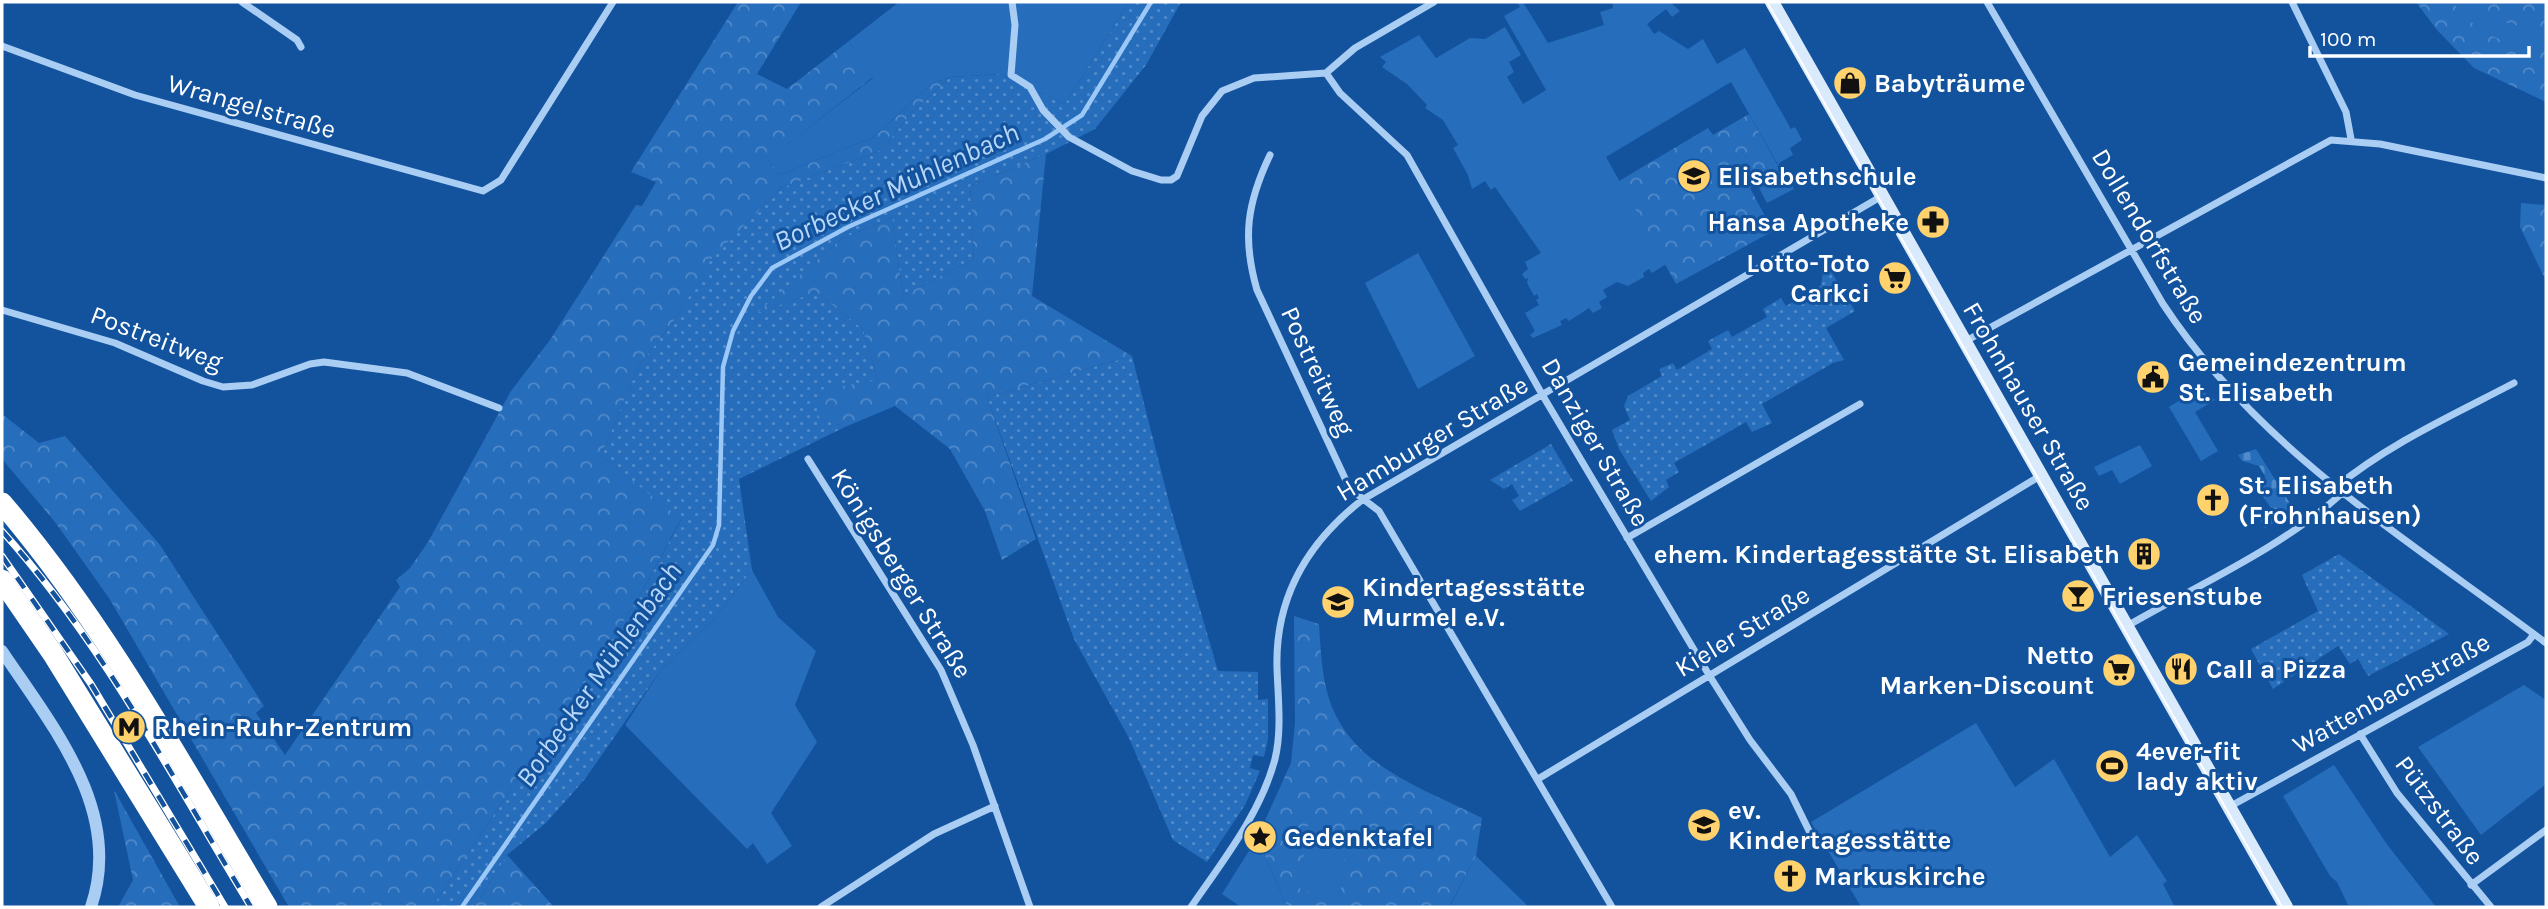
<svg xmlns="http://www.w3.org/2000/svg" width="2548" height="909" font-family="Karla,sans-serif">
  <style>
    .grass { fill: url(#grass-dots) }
    .forest { fill: url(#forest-crowns) }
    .cemetery { fill: url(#cemetery-stones) }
    .garden { fill: #266dbc }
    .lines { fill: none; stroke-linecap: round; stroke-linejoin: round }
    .stream { stroke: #9cc8f7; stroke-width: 4.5 }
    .minor { stroke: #aacdf4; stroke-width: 7 }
    .tertiary { stroke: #aacdf4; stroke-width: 12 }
    .secondary { stroke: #daeafd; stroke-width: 14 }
    .motorway { stroke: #fff; stroke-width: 21 }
    .tram { stroke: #fff; stroke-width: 2 }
    .rail-casing { stroke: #fff; stroke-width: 7 }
    .rail { stroke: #13539e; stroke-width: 4.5; stroke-dasharray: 13; stroke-linecap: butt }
    .labels { text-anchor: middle; stroke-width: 6; stroke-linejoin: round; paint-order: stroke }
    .poi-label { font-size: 26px; font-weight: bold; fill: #fff; stroke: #13539e; text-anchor: start }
    .street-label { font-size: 26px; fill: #fff; stroke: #13539e }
    .water-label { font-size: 28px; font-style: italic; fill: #b7d7fa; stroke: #13539e }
  </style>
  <defs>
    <pattern id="grass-dots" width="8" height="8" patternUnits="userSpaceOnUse" patternTransform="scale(1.75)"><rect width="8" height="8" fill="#266dbc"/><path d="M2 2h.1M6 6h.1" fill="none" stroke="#518ac9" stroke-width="1.8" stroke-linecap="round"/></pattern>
    <pattern id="forest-crowns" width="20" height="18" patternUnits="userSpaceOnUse" patternTransform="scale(1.75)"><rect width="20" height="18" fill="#266dbc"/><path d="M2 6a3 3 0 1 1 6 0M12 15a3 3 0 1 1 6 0" fill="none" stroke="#518ac9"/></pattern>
    <pattern id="cemetery-stones" width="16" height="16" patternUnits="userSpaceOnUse" patternTransform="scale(1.75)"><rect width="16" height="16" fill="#266dbc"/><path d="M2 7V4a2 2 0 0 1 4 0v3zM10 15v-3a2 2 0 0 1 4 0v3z" fill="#518ac9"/></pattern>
  </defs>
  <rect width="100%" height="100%" fill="#13539e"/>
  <path class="grass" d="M1129 2H1181L1146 65 1095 129 1046 154 970 186 974 259 903 295 892 218 841 239 759 312 816 292 863 329 878 380 817 418 845 427 739 479 752 570 715 618 661 670 585 779 546 823 507 855 474 907H432L637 601 681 520 601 456 638 367 678 315 712 257 781 188 882 150 912 112 950 77 1000 74 1065 104Z
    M1829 268 1855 311 1826 328 1844 360 1833 363 1762 404 1772 423 1752 432 1746 422 1674 463 1679 472 1666 480 1669 487 1651 501 1619 449 1612 430 1630 420 1624 406 1628 396 1662 376 1659 369 1673 363 1677 370 1712 349 1708 341 1728 330 1732 337 1767 317 1763 309 1781 298 1786 306 1821 285 1823 272Z
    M1132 356 1170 506 1218 671 1258 672V700L1268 699V739L1264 757 1253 755 1250 768 1260 771 1245 805 1207 862 1173 840 1129 738 1074 639 987 397Z
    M1551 444 1573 481 1520 511 1512 500 1519 496 1512 484 1504 489 1490 480Z
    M2339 554 2449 634 2368 676 2358 659 2350 664 2338 646 2273 689 2251 649 2318 611 2302 575Z"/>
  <path class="forest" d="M738 2H801L757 74 787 89 849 41 873 77 769 159 779 175 874 137 931 84 950 77 912 112 882 150 781 188 712 258 678 315 638 367 601 456 681 519 637 601 432 907H289L109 598 55 522 2 459V414L39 443 65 436 160 545 264 706 256 713 285 755 400 587 396 580 410 568 428 542 511 391 550 340 636 205 642 206 656 182 631 172Z
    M2416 2H2546V102L2474 68 2437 30Z
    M1749 114 1781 171 1750 188 1773 231 1676 284 1619 181 1708 128 1713 135Z
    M1046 154 1032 296 1132 356 987 397 1036 539 1002 560 985 511 950 449 895 406 845 427 817 418 820 390 878 380 863 329 816 292 757 313 841 239 892 218 903 295 974 259 970 186Z
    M2521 203 2546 205V281L2520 227Z
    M1294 616 1319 624C1320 642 1321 660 1324 678 1338 763 1415 784 1482 818L1476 856 1449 907H1287L1257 838 1291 763 1295 723Z
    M114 790 180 907H118L133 880Z
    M507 855 554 907H474Z"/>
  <path class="cemetery" d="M2256 449 2291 505 2288 515 2265 528 2260 519 2273 511 2262 495 2265 476 2259 466 2242 461 2238 455Z"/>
  <path class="garden" d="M899 2H1129L1065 104 1000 74 950 77 931 84 874 137 779 175 768 159 873 78 849 41Z
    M1517 2H1523L1548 43 1604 25 1600 12 1613 8 1612 2H1670L1680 11 1672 17 1666 9 1647 24 1654 34 1659 31 1688 49 1703 39 1717 64 1745 48 1791 129 1795 127 1802 140 1790 148 1793 155 1779 163 1794 189 1767 203 1757 184 1781 170 1731 82 1606 157 1666 264 1652 273 1649 269 1643 273 1644 277 1628 286 1617 282 1603 290 1607 297 1599 302 1602 308 1593 313 1589 308 1569 321 1566 318 1560 321 1562 325 1533 338 1530 335 1535 331 1525 313 1539 305 1536 300 1539 298 1537 294 1534 296 1527 283 1528 278 1525 279 1522 274 1528 269 1525 262 1541 253 1495 187 1491 190 1485 181 1472 189 1468 175 1453 148 1458 145 1443 120 1425 108 1427 105 1407 84 1382 67 1386 62 1380 57 1419 35 1436 58 1470 38 1485 39 1505 27 1521 55 1509 62 1514 72 1507 77 1523 104 1546 90 1504 16 1520 7Z
    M2452 2H2475C2492 24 2521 27 2546 30V42C2502 47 2480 35 2452 2Z
    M1418 253 1475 356 1418 389 1365 283Z
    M2199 388 2215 400 2195 412 2218 451 2201 461 2169 407Z
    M2140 445 2152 466 2120 484 2112 470 2099 476 2094 467Z
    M752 570 778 617 816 651 795 705 817 742 771 813 792 846 767 864 753 843 747 849 625 725 661 670 715 618Z
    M2524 685 2546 700V784L2481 835 2418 747Z
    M1976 723 2015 787 2054 759 2110 857 2137 835 2167 881 2163 884 2175 907H1861L1811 822Z
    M2334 765 2386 843 2436 907 2348 905 2337 882 2330 876 2283 796Z
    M1307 826 1348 831 1340 896 1300 891Z
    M1257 838 1287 907H1241L1222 894Z
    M1476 856 1529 907H1443L1450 906Z"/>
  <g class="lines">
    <path class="stream" d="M462 907 713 545 719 525 723 367 733 331 751 296 772 268 848 227 1045 139 1082 115 1151 2"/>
    <path class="minor" d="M242 2 297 40 301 47
      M1012 2 1015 25 1011 75 1030 87 1043 110 1069 137 1132 171 1161 180H1171L1177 176 1202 116 1222 91 1254 78 1326 73 1355 48 1434 2
      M1987 2 2163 304C2259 450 2409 540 2546 643
      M2292 2 2346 112 2351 139
      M2 46 135 95 483 191 501 180 613 2
      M1326 73 1340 93 1407 155 1543 396 1709 675 1750 740 1791 794 1816 845
      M1270 155C1247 203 1242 238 1257 290L1350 489 1379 511 1612 907
      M2 310 115 343 203 381 223 387 252 385 310 364 324 362 407 373 499 408
      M1964 342 2331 140 2380 144 2546 178
      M808 459 941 670 973 745 1030 907
      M2335 488C2388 444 2453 415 2514 383
      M1627 538 1860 404
      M2127 626C2196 586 2283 547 2341 494
      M2360 734 2397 793 2491 907
      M1538 779 2040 476
      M2229 807 2528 642 2534 634
      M2471 885 2546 830
      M821 907 934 834 995 806
      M1191 907C1222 862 1261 813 1275 759 1282 730 1278 698 1277 668 1275 597 1307 543 1362 500L1882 196"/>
    <path class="tertiary" d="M2 651C52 726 124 811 91 907"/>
    <path class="secondary" d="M1772 2 2286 907"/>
    <path class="motorway" d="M2 503C107 626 184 769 267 907
      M2 580 53 654 209 907"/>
    <path class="tram" d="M1767 2 2282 907"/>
    <g class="rail-casing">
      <path id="rail" d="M2 531C103 643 173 779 251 907
        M2 556 91 684 225 907"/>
    </g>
    <use href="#rail" class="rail"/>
  </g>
  <defs>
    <g id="shop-disc" transform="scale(1.75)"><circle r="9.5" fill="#ffd26d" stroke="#13539e"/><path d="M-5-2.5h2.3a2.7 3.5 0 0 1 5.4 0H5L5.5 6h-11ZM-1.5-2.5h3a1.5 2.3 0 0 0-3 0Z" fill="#111"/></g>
    <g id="school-disc" transform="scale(1.75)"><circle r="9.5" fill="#ffd26d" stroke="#13539e"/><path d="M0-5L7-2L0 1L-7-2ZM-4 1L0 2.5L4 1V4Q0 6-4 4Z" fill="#111"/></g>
    <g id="pharmacy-disc" transform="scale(1.75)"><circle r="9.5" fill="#ffd26d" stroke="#13539e"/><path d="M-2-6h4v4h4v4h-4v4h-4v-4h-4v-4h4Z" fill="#111"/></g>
    <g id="supermarket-disc" transform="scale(1.75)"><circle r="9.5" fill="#ffd26d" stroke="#13539e"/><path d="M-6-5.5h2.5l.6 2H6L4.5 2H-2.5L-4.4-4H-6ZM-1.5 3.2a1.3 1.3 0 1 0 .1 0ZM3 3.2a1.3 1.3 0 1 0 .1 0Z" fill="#111"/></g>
    <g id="civic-disc" transform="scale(1.75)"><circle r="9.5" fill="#ffd26d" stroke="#13539e"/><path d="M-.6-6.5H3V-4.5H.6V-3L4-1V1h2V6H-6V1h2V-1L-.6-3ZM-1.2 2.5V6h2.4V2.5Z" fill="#111"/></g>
    <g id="church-disc" transform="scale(1.75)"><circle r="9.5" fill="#ffd26d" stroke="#13539e"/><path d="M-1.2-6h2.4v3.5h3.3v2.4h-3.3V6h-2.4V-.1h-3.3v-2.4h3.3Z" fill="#111"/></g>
    <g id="building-disc" transform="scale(1.75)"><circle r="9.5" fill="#ffd26d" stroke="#13539e"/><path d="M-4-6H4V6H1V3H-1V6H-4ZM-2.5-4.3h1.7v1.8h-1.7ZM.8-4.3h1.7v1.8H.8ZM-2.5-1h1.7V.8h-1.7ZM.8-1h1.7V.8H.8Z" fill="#111"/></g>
    <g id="bar-disc" transform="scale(1.75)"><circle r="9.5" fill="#ffd26d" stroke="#13539e"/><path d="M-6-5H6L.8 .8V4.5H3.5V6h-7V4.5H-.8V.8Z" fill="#111"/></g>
    <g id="restaurant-disc" transform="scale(1.75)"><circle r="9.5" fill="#ffd26d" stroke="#13539e"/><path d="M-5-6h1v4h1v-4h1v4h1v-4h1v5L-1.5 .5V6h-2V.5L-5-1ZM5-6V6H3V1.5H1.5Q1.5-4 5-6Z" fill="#111"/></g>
    <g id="metro-disc" transform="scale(1.75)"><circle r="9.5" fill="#ffd26d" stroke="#13539e"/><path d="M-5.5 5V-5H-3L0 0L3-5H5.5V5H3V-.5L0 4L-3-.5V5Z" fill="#111"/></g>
    <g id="stadium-disc" transform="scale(1.75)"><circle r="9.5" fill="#ffd26d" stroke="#13539e"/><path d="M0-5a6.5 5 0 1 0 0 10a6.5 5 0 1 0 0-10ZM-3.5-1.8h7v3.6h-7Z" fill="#111"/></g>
    <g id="sight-disc" transform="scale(1.75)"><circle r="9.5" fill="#ffd26d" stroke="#13539e"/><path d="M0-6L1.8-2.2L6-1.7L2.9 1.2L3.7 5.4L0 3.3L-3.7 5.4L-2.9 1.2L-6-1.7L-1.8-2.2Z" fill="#111"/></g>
  </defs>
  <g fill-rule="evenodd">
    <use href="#shop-disc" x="1850" y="83"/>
    <use href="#school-disc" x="1694" y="176"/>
    <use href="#pharmacy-disc" x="1933" y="222"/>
    <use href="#supermarket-disc" x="1895" y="278"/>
    <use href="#civic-disc" x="2153" y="377"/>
    <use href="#church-disc" x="2213" y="500"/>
    <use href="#building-disc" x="2144" y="554"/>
    <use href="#bar-disc" x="2078" y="596"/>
    <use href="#school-disc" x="1338" y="602"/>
    <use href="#restaurant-disc" x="2181" y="669"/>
    <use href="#supermarket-disc" x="2119" y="670"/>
    <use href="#metro-disc" x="129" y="727"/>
    <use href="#stadium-disc" x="2112" y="766"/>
    <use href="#school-disc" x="1704" y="825"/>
    <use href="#sight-disc" x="1260" y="837"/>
    <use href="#church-disc" x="1790" y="876"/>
  </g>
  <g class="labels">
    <g class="poi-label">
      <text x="1874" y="92">Babyträume</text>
      <text x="1718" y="185">Elisabethschule</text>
      <text x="1909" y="231" text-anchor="end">Hansa Apotheke</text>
      <text x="1870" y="272" text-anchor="end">Lotto-Toto<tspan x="1870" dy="30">Carkci</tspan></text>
      <text x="2178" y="371">Gemeindezentrum<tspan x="2178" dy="30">St. Elisabeth</tspan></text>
      <text x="2238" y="494">St. Elisabeth<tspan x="2238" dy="30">(Frohnhausen)</tspan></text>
      <text x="2120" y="563" text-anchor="end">ehem. Kindertagesstätte St. Elisabeth</text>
      <text x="1362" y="596">Kindertagesstätte<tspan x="1362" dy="30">Murmel e.V.</tspan></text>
      <text x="2102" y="605">Friesenstube</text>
      <text x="2094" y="664" text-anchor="end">Netto<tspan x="2094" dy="30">Marken-Discount</tspan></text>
      <text x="2206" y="678">Call a Pizza</text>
      <text x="154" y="736">Rhein-Ruhr-Zentrum</text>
      <text x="2136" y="760">4ever-fit<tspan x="2136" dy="30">lady aktiv</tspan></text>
      <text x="1728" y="819">ev.<tspan x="1728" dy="30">Kindertagesstätte</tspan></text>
      <text x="1284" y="846">Gedenktafel</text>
      <text x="1814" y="885">Markuskirche</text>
    </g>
    <g class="street-label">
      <text transform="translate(252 106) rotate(16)" y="9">Wrangelstraße</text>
      <text transform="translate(2150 236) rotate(59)" y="9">Dollendorfstraße</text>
      <text transform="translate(157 338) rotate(21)" y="9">Postreitweg</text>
      <text transform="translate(1318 371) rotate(65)" y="9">Postreitweg</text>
      <text transform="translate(2029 406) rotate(60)" y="9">Frohnhauser Straße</text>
      <text transform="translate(1432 438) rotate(-31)" y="9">Hamburger Straße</text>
      <text transform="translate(1596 442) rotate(60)" y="9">Danziger Straße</text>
      <text transform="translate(902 573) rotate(58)" y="9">Königsberger Straße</text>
      <text transform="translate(1742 631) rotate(-31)" y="9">Kieler Straße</text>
      <text transform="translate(2391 693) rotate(-29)" y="9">Wattenbachstraße</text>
      <text transform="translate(2440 810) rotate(53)" y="9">Pützstraße</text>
    </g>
    <g class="water-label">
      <text transform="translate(896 186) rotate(-25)" y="10">Borbecker Mühlenbach</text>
      <text transform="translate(598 674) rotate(-55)" y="10">Borbecker Mühlenbach</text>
    </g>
  </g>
  <rect width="2548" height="909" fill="none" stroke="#ffffff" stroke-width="7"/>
  <path d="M2310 46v10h219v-10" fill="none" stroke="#ffffff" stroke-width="3.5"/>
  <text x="2320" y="46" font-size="21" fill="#ffffff" stroke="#13539e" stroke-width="5" paint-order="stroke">100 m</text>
</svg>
